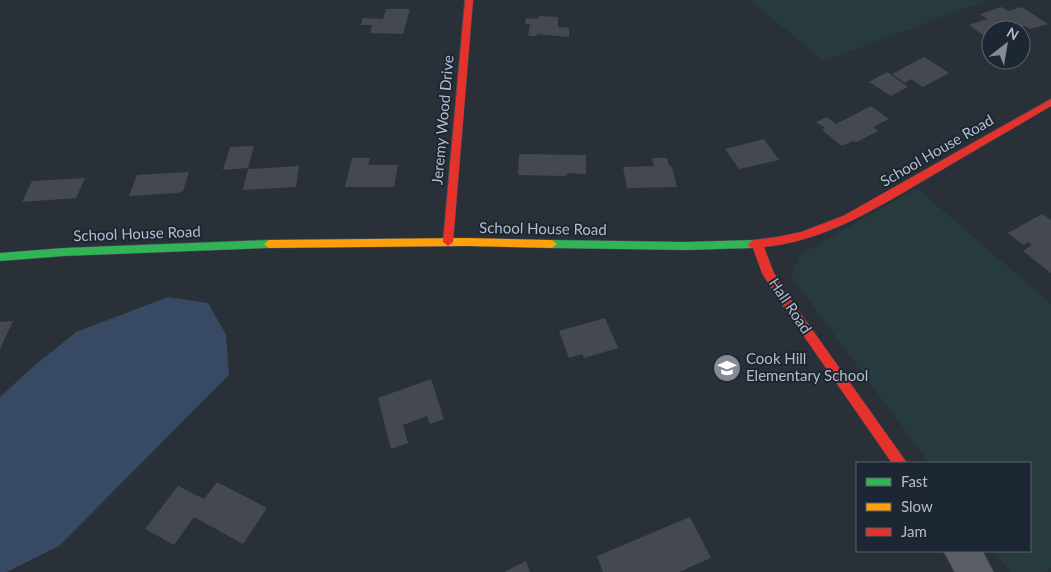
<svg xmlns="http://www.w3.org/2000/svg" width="1051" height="572" font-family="Lato,sans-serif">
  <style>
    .green { fill: #273a3e }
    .water { fill: #384963 }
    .building { fill: #444950 }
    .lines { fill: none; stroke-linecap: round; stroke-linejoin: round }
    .street-casing { stroke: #484c53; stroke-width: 2 }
    .fast-casing { stroke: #484c53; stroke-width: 1 }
    .slow-casing { stroke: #484c53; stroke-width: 1 }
    .jam-casing { stroke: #484c53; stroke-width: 1 }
    .street { fill: #5a5e66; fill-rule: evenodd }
    .fast { fill: #30b455; fill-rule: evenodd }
    .slow { fill: #ff9f0a; fill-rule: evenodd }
    .jam { fill: #e5322d; fill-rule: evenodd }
    .labels { text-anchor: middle; stroke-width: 4; stroke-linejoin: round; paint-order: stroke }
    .street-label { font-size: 15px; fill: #b4bcc9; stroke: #1d2633 }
    .poi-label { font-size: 15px; fill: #b4bcc9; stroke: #1d2633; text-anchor: start }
  </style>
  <rect width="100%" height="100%" fill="#2a3038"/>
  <path class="green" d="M750 0H988L824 61Z
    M917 188 1051 304V568L1044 572H1010L994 551H1030V463H929L791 276 801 254Z"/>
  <path class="water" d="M168 297 208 303 226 335 229 375 59 546 7 572H0V397L34 366 76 332Z"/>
  <path class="building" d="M1001 7 1008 11 1022 7 1048 24 1030 29 1025 26 1012 30H991V41L969 25 987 19 980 14Z
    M386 9H410L403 34 370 33 372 25H361L363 18 383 19Z
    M539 16 558 17V27L569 28V37L537 34V36H528L530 24H525L526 18 538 19Z
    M924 57 949 73 923 87 911 79 905 83 892 74Z
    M887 72 908 87 891 96 869 82Z
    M871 106 889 119 873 127 878 131 857 142 852 141 842 146 822 130 825 128 816 122 827 117 836 124Z
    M764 139 779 160 739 169 725 149Z
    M254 146 248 168 223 170 230 147Z
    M519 154 586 155V174L568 173 565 176 518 175Z
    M352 158H370L368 165H398L394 187H345Z
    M652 158H667L669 165 672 167 677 187 627 188 623 167 654 166Z
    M299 166 296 187 243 190 248 169Z
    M189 172 183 191 178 193 129 196 137 175Z
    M85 178 76 198 22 202 32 181Z
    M1042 214 1051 220V273L1023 251 1032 245 1028 242 1023 245 1008 233Z
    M605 318 618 348 584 358 582 354 569 358 559 331Z
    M13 321 0 349V322Z
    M431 379 444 419 430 424 427 416 403 425 408 443 391 449 378 398Z
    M217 482 267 508 243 544 194 517 174 545 145 529 178 486 204 499Z
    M690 517 711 558 679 572H603L597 556Z
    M526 561 530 572H504Z"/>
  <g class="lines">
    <g class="street-casing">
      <path id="street" d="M944 551H982L993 572H955Z"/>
    </g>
    <g class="fast-casing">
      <path id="fast" d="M269 240 274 244 269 248 64 256 0 261V253L64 248Z
        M552 240 685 242 753 240 758 244 753 248 685 250 552 248 547 244Z"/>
    </g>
    <g class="slow-casing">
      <path id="slow" d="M466 238 552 240 557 244 552 248 466 246 269 248 264 244 269 240Z"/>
    </g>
    <g class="jam-casing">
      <path id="jam" d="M465 0H473L453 242 448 246 443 242Z
        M1051 99V106C1012 129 972 152 933 175 880 206 826 241 764 247L773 271 784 290 907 463H892L776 296 762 273 753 248 749 247 748 244 753 240 777 237 801 232 843 216Z"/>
    </g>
    <use href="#street" class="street"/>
    <use href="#fast" class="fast"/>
    <use href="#slow" class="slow"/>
    <use href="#jam" class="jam"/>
  </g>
  <defs>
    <g id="school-disc" transform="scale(1.4375)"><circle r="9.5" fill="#848b96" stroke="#1d2633"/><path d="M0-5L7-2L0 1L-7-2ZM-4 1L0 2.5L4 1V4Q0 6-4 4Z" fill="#fff"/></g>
  </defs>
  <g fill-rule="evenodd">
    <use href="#school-disc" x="727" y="368"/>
  </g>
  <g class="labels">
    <g class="street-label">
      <text transform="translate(443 120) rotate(-85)" y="5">Jeremy Wood Drive</text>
      <text transform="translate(937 151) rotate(-30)" y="5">School House Road</text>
      <text transform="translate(543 229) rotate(1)" y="5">School House Road</text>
      <text transform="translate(137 234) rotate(-2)" y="5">School House Road</text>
      <text transform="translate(790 306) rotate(56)" y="5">Hall Road</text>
    </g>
    <g class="poi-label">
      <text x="746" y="364">Cook Hill<tspan x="746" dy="17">Elementary School</tspan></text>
    </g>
  </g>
  <rect x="856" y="462" width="175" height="90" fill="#1d2633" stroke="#59626f"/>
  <rect x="866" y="478" width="25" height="8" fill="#30b455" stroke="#59626f"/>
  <text x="901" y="487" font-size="15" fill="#b4bcc9">Fast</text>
  <rect x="866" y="503" width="25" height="8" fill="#ff9f0a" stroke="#59626f"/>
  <text x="901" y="512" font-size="15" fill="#b4bcc9">Slow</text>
  <rect x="866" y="528" width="25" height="8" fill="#e5322d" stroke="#59626f"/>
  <text x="901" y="537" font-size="15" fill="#b4bcc9">Jam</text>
  <g transform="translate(1006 45) rotate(31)"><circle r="24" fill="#1d2633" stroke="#59626f"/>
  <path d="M0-4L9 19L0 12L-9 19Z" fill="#848b96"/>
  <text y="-8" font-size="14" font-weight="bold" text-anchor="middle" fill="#b4bcc9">N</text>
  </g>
</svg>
